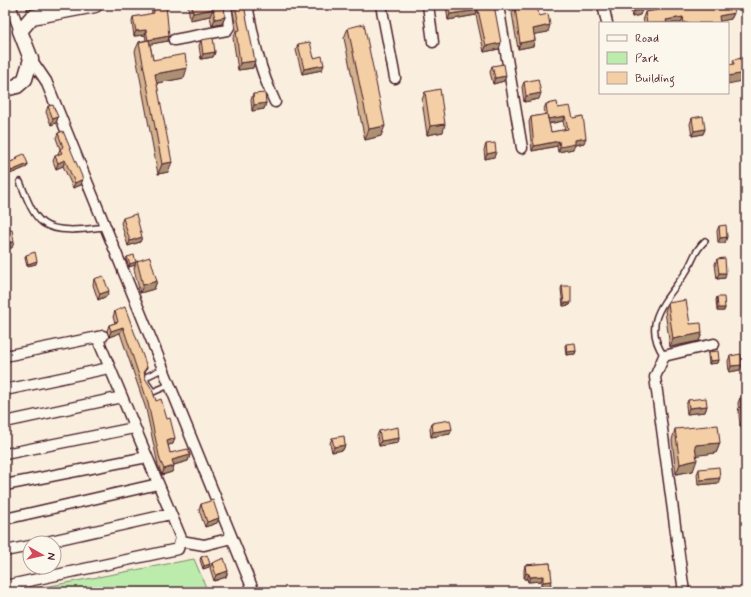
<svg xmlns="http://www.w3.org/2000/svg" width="751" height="597" font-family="Mynerve,sans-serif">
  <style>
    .green { fill: #bbecac; stroke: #82866c }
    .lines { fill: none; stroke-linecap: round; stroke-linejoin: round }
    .lane-casing { stroke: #4a1f2b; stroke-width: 8 }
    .street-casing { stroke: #4a1f2b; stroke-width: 13 }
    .secondary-casing { stroke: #4a1f2b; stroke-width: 17 }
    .lane { stroke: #fbf7ec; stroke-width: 5 }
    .street { stroke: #fbf7ec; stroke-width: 10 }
    .secondary { stroke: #fbf7ec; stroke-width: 14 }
    .wall { fill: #d2b18d; stroke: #4a1f2b; fill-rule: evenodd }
    .shaded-wall { fill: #ab9073; stroke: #4a1f2b }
    .building { fill: #f4cea4; stroke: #4a1f2b }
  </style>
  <rect width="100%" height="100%" fill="#faefde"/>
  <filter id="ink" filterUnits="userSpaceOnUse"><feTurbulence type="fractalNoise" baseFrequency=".025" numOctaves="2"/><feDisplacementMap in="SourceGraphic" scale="8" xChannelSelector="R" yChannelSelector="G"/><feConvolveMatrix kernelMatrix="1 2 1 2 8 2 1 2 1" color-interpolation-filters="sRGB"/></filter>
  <g filter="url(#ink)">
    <path class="green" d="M194 559 208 592H23V591Z"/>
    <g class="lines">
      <g class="lane-casing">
        <path id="lane" d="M20 182C26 195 31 214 43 223 58 234 87 229 104 227
          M664 356C640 321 667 300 686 272 694 260 693 252 705 241
          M162 369 146 377V382L153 392 169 385"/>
      </g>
      <g class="street-casing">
        <path id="street" d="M10 5 20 31
          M247 5C254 41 259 68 275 102
          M381 5 395 78
          M428 5 433 42
          M498 5 522 148
          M603 5 607 23
          M174 40 227 30 229 27 226 5
          M31 59 46 81 254 592
          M5 356 103 336
          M5 390 109 368
          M5 422 122 397
          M5 454 134 428
          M5 485 147 457
          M5 519 158 484
          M181 541 204 545 232 538
          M42 543 170 514
          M5 551 30 546
          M5 586 178 549 181 538 97 337
          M684 592 655 377 664 356 714 344"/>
      </g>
      <g class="secondary-casing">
        <path id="secondary" d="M5 89 17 86 25 79 31 59 20 31 32 17 95 5"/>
      </g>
      <use href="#lane" class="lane"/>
      <use href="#street" class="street"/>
      <use href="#secondary" class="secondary"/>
    </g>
    <path class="wall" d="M27 5H39L38 7 27 10Z
      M151 5H166L168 41 150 44 153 60 184 78 157 83 168 172 158 174 135 51 139 42 146 40 145 35 134 36 132 22 133 17 152 14Z
      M188 5H224L225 17 222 24 212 26 210 16 190 20Z
      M232 5H244L253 68 238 70 233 38 236 31Z
      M446 5H494L499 49 484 52 476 15 448 20Z
      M630 5H641L640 15 632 17Z
      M658 5 734 13 731 19 719 21 720 23H644L643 18 645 12 656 10Z
      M515 7 539 16 548 32 534 34 535 40 533 46 518 49 512 13Z
      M348 28 381 136 365 140 344 38Z
      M201 40 215 52 213 57 201 59 199 46Z
      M298 44 314 58 322 70 302 74 296 50Z
      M492 66 506 76 504 81 493 84 490 72Z
      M524 82 539 99 524 102 522 87Z
      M425 92 443 132 427 135 422 100Z
      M253 94 266 103 264 109 252 111 251 100Z
      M546 104 558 108 573 118 584 143 575 145 573 149 558 152 557 146 532 151 529 122 531 117 545 115 544 109ZM563 121 565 130 551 132 549 124Z
      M48 106 58 117 56 123 51 125 46 112Z
      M692 118 705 129 703 134 692 136 690 124Z
      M58 133 81 185 73 188 63 166 56 169 53 161 55 156 58 154 60 149 56 138Z
      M486 144 496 152 494 157 485 159 484 150Z
      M17 157 28 164 27 167 10 174 7 166 8 163 16 160Z
      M123 218 142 237 140 242 128 246 121 223Z
      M719 226 725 243H718L717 231Z
      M26 255 36 264 27 266 25 258Z
      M127 257 136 262 137 261 157 281 154 289 140 293 134 269 135 265 129 267 126 259Z
      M717 259 725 278 717 279 715 264Z
      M94 279 107 296 98 300 93 285Z
      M562 286 570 305 563 306 561 289Z
      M717 297 725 308 724 311H717L716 300Z
      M668 303 690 324 702 333 699 341 670 347 665 311Z
      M115 311 145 373 144 374 145 378 156 401 173 444 168 445 170 453 190 455 188 461 174 465 172 472 162 475 158 465 146 409 120 333 109 337 107 331 109 325 115 323 113 317Z
      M566 344 576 351 575 354 566 355 565 346Z
      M709 352 719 360 718 363 709 364 708 355Z
      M730 356 740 370 729 372 728 361Z
      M740 398 746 425 740 426 738 403Z
      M688 400 707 406 705 412 687 414 686 405Z
      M432 423 450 434 431 437 430 429Z
      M675 429 720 443 716 453 696 455 693 471 676 474 672 440Z
      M379 431 399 438 398 443 379 446 377 436Z
      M332 438 345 445 343 450 332 452 330 443Z
      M699 469 718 483 698 485 697 474Z
      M201 504 217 523 205 527 199 510Z
      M201 557 209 567 203 569 200 560Z
      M212 563 228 571 226 577 214 581 210 568Z
      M550 563V586L541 587V581L528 582 527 579H524V570L525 565Z"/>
    <path class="shaded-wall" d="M31 5H39L38 7 27 10 29 6Z
      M745 5H746V8L744 9Z
      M213 9 210 16 190 20 193 13Z
      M478 10 476 15 448 20 450 14Z
      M642 10 640 15 632 17 634 11Z
      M734 13 731 19 717 22 719 16Z
      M225 17 222 24 212 26 215 19Z
      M683 17 681 23H665L666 20Z
      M550 25 548 32 531 35 533 29Z
      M146 30 145 35 134 36 136 31Z
      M169 36 168 41 146 45 148 40Z
      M535 40 533 46 518 49 520 43Z
      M501 43 499 49 484 52 486 46Z
      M215 52 213 57 201 59 203 54Z
      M255 61 253 68 238 70 240 63Z
      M324 65 322 70 302 74 304 69Z
      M187 68 184 78 152 84 155 74Z
      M746 73V80L728 84V76Z
      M506 76 504 81 493 84 495 78Z
      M541 93 539 99 524 102 526 96Z
      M266 103 264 109 252 111 254 105Z
      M565 116 563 121 546 124 548 119Z
      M58 117 56 123 51 125 53 119Z
      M445 124 443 132 427 135 430 126Z
      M385 126 381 136 365 140 369 129Z
      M705 129 703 134 692 136 694 131Z
      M586 138 584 143 575 145 573 149 558 152 560 147 575 140Z
      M559 141 557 146 532 151 534 146Z
      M496 152 494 157 485 159 487 154Z
      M65 160 63 166 56 169 58 163Z
      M172 162 168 172 158 174 162 164Z
      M28 164 27 167 10 174 11 171Z
      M83 179 81 185 73 188 75 183Z
      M142 237 140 242 128 246 130 241Z
      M727 237 725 243H718L720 238Z
      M14 242 12 248 5 249V243Z
      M37 261 36 264 27 266 28 264Z
      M136 262 135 265 129 267 130 264Z
      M719 273H726L725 278 717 279Z
      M157 281 154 289 140 293 143 285Z
      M109 291 107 296 98 300 100 294Z
      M564 303H571L570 305 563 306Z
      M718 308H725L724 311H717Z
      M123 327 120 333 109 337 111 331Z
      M702 333 699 341 670 347 673 339Z
      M576 351 575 354 566 355 567 352Z
      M719 360 718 363 709 364 710 361Z
      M742 365 740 370 729 372 731 366Z
      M147 367 145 373 142 377 144 371Z
      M707 406 705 412 687 414 689 408Z
      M746 420V425L740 426 742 421Z
      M452 429 450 434 431 437 433 432Z
      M175 438 173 444 165 446 167 441Z
      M399 438 398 443 379 446 381 441Z
      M720 443 716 453 692 456 695 445Z
      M345 445 343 450 332 452 334 447Z
      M190 455 188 461 170 466 172 460Z
      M697 460 693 471 676 474 680 464Z
      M174 466 172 472 162 475 164 469Z
      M720 478 718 483 698 485 700 480Z
      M219 518 217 523 205 527 207 522Z
      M210 564 209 567 203 569 204 566Z
      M228 571 226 577 214 581 216 575Z
      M526 573 529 574 527 579H524Z
      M543 576 541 581 528 582 530 577Z
      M552 581 550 586 541 587 543 582Z"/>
    <path class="building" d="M153 5H166L169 36 148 40 146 30 136 31 133 17 154 13Z
      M192 5H224L225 17 215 19 213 9 193 13Z
      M235 5H244L255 61 240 63 236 31 240 30Z
      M448 5H494L501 43 486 46 478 10 450 14Z
      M523 5H537L539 16 548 14 550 25 533 29 535 40 520 43 515 7Z
      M633 5H641L642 10 634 11Z
      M658 5H732L734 13 719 16 720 23H684L683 17 666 20 667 23H647L645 12 658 10Z
      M364 24 385 126 369 129 348 28Z
      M213 38 215 52 203 54 201 40Z
      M149 40 153 60 185 54 187 68 155 74 172 162 162 164 139 42Z
      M310 42 314 58 322 56 324 65 304 69 298 44Z
      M746 57V73L728 76V65L734 64 733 60Z
      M504 64 506 76 495 78 492 66Z
      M538 79 541 93 526 96 524 82Z
      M440 89 445 124 430 126 425 92Z
      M265 93 266 103 254 105 253 94Z
      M557 102 558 108 570 106 573 118 583 116 586 138 575 140V144L560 147 559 141 534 146 531 117 547 114 551 132 568 129 565 116 548 119 546 104Z
      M53 105 58 117 53 119 48 106Z
      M703 116 705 129 694 131 692 118Z
      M63 131 83 179 75 183 65 160 58 163 55 156 62 153 60 149 63 147 58 133Z
      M495 143 496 152 487 154 486 144Z
      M24 154 28 164 11 171 8 163 18 159 17 157Z
      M136 214 142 237 130 241 123 218Z
      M726 225 727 237 720 238 719 226Z
      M5 230H12L14 242 5 243Z
      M35 252 37 261 28 264 26 255Z
      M134 255 136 262 130 264 127 257Z
      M150 257 157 281 143 285 137 261Z
      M725 258 726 273H719L717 259Z
      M103 276 109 291 100 294 94 279Z
      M562 286H571V303H564Z
      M717 297H724L725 308H718Z
      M686 300 690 324 701 323 702 333 673 339 668 303Z
      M125 307 147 367 144 371 145 378 152 389 156 401 161 399 167 419 170 418 175 438 167 441 170 453 188 449 190 455 172 460 174 466 164 469 160 460 148 403 123 327 111 331 109 325 118 322 115 311Z
      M575 343 576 351 567 352 566 344Z
      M718 351 719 360 710 361 709 352Z
      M741 354 742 365 731 366 730 356Z
      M746 397V420L742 421 740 398Z
      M706 398 707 406 689 408 688 400Z
      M450 420 452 429 433 432 432 423Z
      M718 425 720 443 695 445 697 460 680 464 675 429Z
      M398 427 399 438 381 441 379 431Z
      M344 436 345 445 334 447 332 438Z
      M719 467 720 478 700 480 699 469Z
      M213 500 219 518 207 522 201 504Z
      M207 555 210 564 204 566 201 557Z
      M224 558 228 571 216 575 212 563Z
      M550 563 552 581 543 582V576L530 577 529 574 526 573 525 565Z
      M677 587 678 592H669V591Z"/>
  </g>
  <rect width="751" height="597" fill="none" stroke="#fbf7ec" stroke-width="20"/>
  <rect x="10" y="10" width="731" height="577" fill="none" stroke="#4a1f2b" stroke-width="1.5" filter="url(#ink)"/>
  <rect x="599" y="22" width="130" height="72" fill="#fbf7ec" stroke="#b4a19f"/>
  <rect x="607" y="35" width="20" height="6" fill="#fbf7ec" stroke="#b4a19f"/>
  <text x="635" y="42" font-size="12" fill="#4a1f2b">Road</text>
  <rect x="607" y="52" width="20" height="12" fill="#bbecac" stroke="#b4a19f"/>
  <text x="635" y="62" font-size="12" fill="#4a1f2b">Park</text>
  <rect x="607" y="72" width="20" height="12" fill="#f4cea4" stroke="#b4a19f"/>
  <text x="635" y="82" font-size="12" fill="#4a1f2b">Building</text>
  <g transform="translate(42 555) rotate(98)"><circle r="19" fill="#fbf7ec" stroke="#b4a19f"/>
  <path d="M0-3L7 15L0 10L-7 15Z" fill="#d1495b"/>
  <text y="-6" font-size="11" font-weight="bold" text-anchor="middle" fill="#4a1f2b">N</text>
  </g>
</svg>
